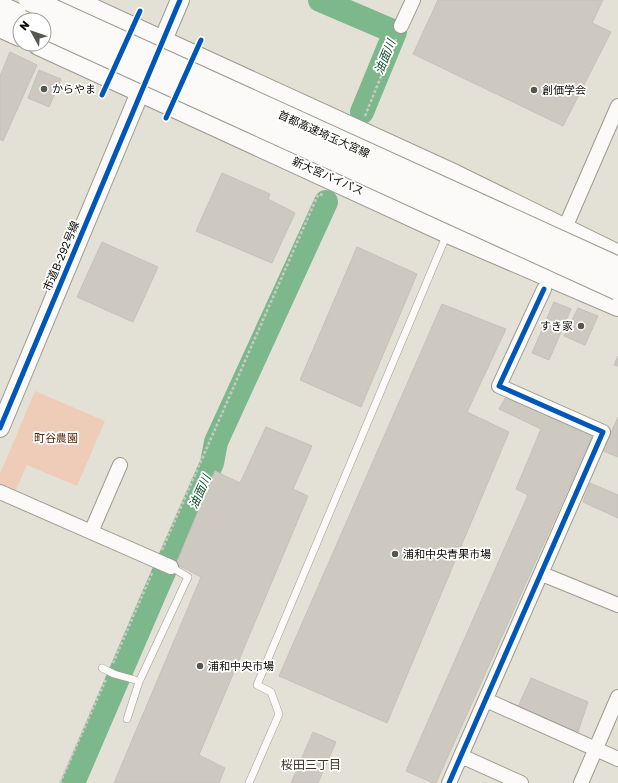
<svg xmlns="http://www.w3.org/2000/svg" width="618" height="783" font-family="'Golos Text','Noto Sans JP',sans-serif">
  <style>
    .green { fill: #eeccb8 }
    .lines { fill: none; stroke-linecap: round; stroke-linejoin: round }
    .stream { stroke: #7cb88c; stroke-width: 4 }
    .river { stroke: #7cb88c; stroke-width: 24 }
    .building { fill: #cdc8c0; stroke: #c5c1b8 }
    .service-casing { stroke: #9c9a90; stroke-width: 8 }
    .minor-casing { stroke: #9c9a90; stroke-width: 16 }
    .tertiary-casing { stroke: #9c9a90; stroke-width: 20 }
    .trunk-casing { stroke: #9c9a90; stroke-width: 24 }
    .motorway-casing { stroke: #9c9a90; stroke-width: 24 }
    .path { stroke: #cac8c5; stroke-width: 2.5; stroke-dasharray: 3 2; stroke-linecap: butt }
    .service { stroke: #fbfaf9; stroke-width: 7 }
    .minor { stroke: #fbfaf9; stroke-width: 14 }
    .tertiary { stroke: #fbfaf9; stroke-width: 18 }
    .trunk { stroke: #fbfaf9; stroke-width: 22 }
    .motorway { stroke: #fbfaf9; stroke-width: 22 }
    .motorway-bridge-casing { stroke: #9c9a90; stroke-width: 24; stroke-linecap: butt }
    .motorway-bridge { stroke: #fbfaf9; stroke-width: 22 }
    .cycleway-casing { stroke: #fff; stroke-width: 8 }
    .cycleway { stroke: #0057b8; stroke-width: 5 }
    .poi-dot { fill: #58574e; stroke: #fff; stroke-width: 1.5 }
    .labels { text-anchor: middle; stroke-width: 3.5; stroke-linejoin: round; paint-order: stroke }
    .poi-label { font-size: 11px; fill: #0d0c05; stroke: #fff; text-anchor: start }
    .street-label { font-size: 11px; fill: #0d0c05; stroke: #fff }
    .park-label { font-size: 11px; fill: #5a2304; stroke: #fff }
    .water-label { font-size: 12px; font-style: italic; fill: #10512a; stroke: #fff }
    .neighbourhood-label { font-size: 12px; fill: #3b3726; stroke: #fff }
  </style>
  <rect width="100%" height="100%" fill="#e3e1d5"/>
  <path class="green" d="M35 391 105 421 77 486 27 465 15 492 0 486V474Z"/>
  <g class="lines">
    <path class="stream" d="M390 30 392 25"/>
    <path class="river" d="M320 0 395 32 362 112
      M73 783 156 590 212 463 216 442 326 202"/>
  </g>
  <path class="building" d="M438 0H603L592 23 611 32 563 126 413 54Z
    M10 52 37 65 3 141 0 139V76Z
    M39 70 61 79 49 107 28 98Z
    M222 173 270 194 268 199 295 213 272 263 196 231Z
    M102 242 158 267 133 322 77 297Z
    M357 247 417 274 361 407 300 380Z
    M554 302 571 309 549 360 532 353Z
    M442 304 506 329 467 412 509 432 387 723 279 676Z
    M578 308 598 316 585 345 564 336Z
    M618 356V366L614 365Z
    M506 397 592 436 436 783H433L406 771 528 495 516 489 541 429 499 409Z
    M618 417V457L603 451Z
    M266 427 312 446 293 489 308 496 199 755 225 768 219 783H114L201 577 176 564 215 471 240 483Z
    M590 483 618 495V518L583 502Z
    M531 678 588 702 578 732 518 707Z
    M313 732 336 742 318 783H291Z"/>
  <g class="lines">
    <g class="service-casing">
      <path id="service" d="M102 668 114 674 139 681
        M127 719 139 682 188 577 171 567
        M249 783 279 714 271 692 257 685 447 234"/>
    </g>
    <g class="minor-casing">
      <path id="minor" d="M401 26 413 0
        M564 230 618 106
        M0 492 171 567
        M91 532 120 465
        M542 574 618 605
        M486 700 618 759
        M461 756 521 783
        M449 783 603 432 499 386 544 289
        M581 783 618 697"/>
    </g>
    <g class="tertiary-casing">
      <path id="tertiary" d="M157 54 180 0
        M0 428 146 78"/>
    </g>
    <g class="trunk-casing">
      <path id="trunk" d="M71 0 453 175 618 256
        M0 26 20 35
        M39 44 448 232 618 305"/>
    </g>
    <g class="motorway-casing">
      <path id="motorway" d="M0 7 28 20"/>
    </g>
    <path class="path" d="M365 116 397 37
      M162 550 317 197 319 194 323 195
      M113 663 152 573
      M60 783 106 679"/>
    <use href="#service" class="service"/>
    <use href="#minor" class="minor"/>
    <use href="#tertiary" class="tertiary"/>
    <use href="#trunk" class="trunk"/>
    <use href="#motorway" class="motorway"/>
    <g class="motorway-bridge-casing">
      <path id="motorway-bridge" d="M30 0 618 268
        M44 27 618 289"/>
    </g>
    <use href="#motorway-bridge" class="motorway-bridge"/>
    <g class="cycleway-casing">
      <path id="cycleway" d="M102 95 140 11
        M166 118 201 40
        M0 428 180 0
        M449 783 603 432 499 386 544 289"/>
    </g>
    <use href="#cycleway" class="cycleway"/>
  </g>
  <g class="poi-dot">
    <circle cx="44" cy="89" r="4"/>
    <circle cx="534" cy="90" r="4"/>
    <circle cx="581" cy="326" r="4"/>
    <circle cx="395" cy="554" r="4"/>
    <circle cx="200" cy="666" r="4"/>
  </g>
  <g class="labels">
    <g class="poi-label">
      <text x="52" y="93">からやま</text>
      <text x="542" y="94">創価学会</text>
      <text x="573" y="330" text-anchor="end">すき家</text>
      <text x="403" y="558">浦和中央青果市場</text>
      <text x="208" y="670">浦和中央市場</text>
    </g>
    <g class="street-label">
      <text transform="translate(324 134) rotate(24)" y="4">首都高速埼玉大宮線</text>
      <text transform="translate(328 176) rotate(24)" y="4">新大宮バイパス</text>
      <text transform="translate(61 256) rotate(-67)" y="4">市道B-292号線</text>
    </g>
    <g class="park-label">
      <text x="56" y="442">町谷農園</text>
    </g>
    <g class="water-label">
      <text transform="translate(385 57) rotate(-68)" y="4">油面川</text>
      <text transform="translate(200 492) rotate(-66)" y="4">油面川</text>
    </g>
    <g class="neighbourhood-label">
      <text x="311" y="769">桜田三丁目</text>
    </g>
  </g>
  <g transform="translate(32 32) rotate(310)"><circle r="19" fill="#ffffff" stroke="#9e9e9b"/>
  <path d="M0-3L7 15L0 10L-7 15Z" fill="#58574e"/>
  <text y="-6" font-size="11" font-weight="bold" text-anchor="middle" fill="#0d0c05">N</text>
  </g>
</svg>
